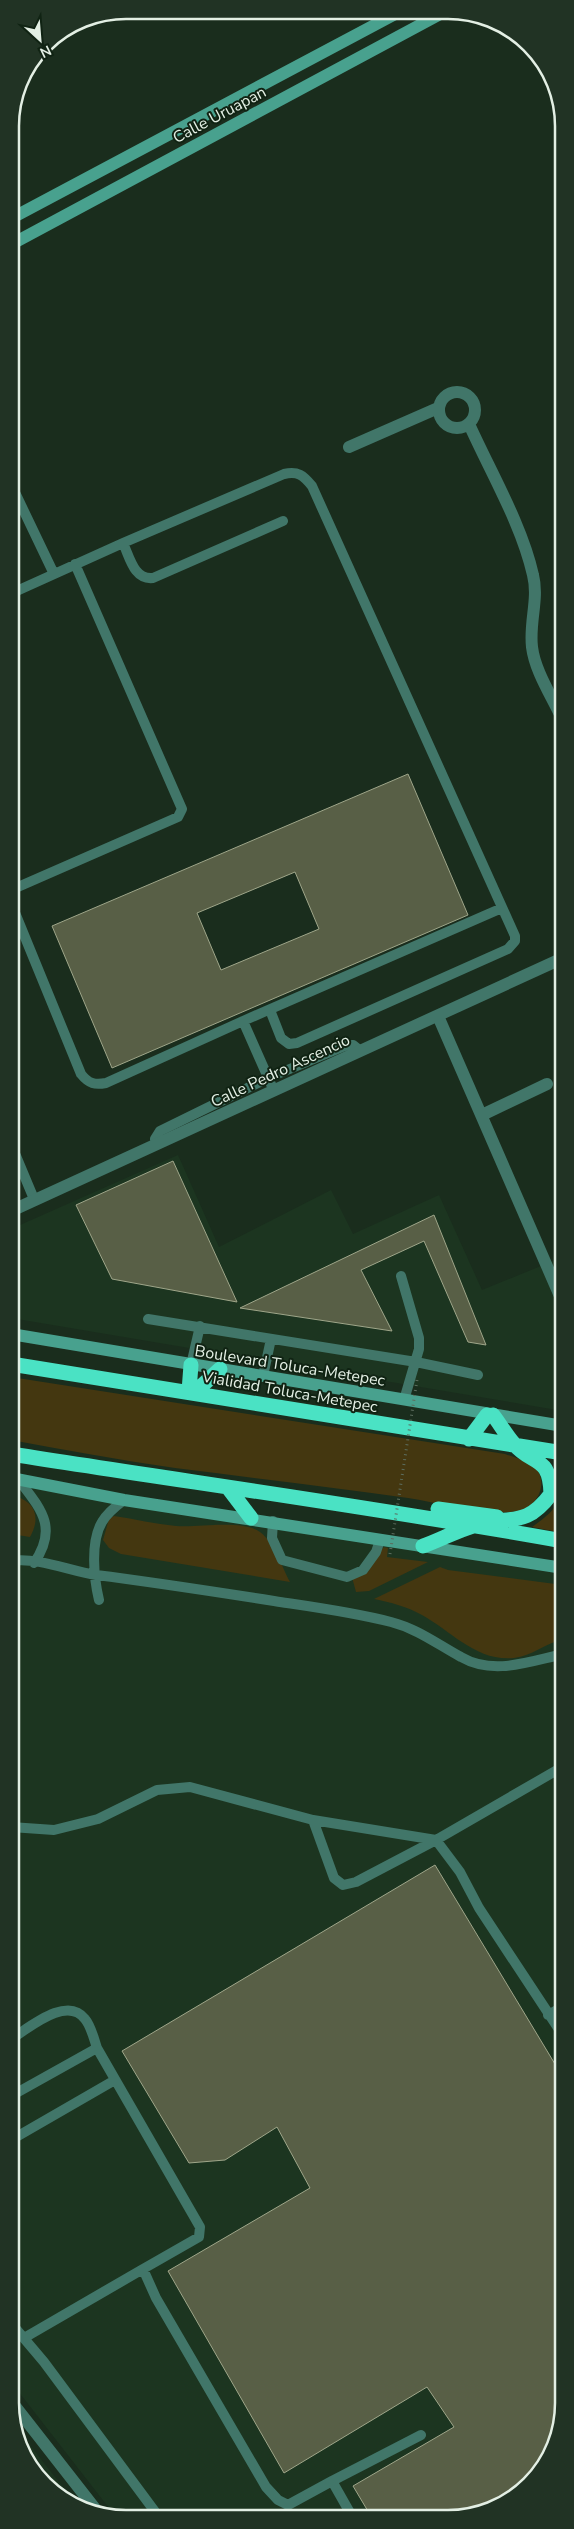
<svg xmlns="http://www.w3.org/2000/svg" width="574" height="2529" font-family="'Nunito Sans',sans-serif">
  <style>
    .built { fill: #1c3520 }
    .green { fill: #443710 }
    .building { fill: #585f46; stroke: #9fa68a; fill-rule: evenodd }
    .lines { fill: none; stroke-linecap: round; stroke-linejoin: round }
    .lane { stroke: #417669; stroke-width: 10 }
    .street { stroke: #417669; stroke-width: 12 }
    .secondary { stroke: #48a18e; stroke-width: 12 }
    .highway { stroke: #4ae2c4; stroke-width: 15 }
    .path-bridge { stroke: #5c6d5e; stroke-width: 3; stroke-dasharray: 1 4; stroke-linecap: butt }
    .labels { text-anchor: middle; stroke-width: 4; stroke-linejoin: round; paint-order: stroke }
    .street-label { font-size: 16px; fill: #e3efe4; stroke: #102313 }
    .rim { fill: none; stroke: #e3efe4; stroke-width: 2.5 }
  </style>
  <rect width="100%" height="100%" fill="#1a2d1d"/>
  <path class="built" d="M178 1155 219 1247 331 1190 353 1234 439 1195 482 1290 563 1257V1411L11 1318V1229Z
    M11 1484 563 1574 564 2410 506 2504 463 2518 116 2517 11 2382Z
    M15 2426 73 2500 44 2485Z"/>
  <path class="green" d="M11 1377 505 1454C515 1458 532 1461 538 1471 548 1488 534 1509 517 1511 485 1517 441 1503 408 1498 331 1487 253 1478 175 1468 120 1460 65 1450 11 1440Z
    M557 1474 563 1477V1533L532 1527C556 1510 563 1503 557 1474Z
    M11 1495C34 1500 42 1516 30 1537L11 1534Z
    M114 1516C135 1519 155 1524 176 1526 198 1528 242 1519 260 1532 274 1542 282 1567 290 1582L121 1554 109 1548 103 1540 109 1519Z
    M384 1547 388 1548 387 1557 428 1562 369 1591 356 1592 350 1570 360 1571Z
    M440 1567 448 1570 563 1585V1639C546 1643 532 1656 514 1658 477 1662 451 1631 422 1615 408 1607 390 1602 374 1599Z"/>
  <path class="building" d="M408 774 468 915 112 1068 52 926ZM295 872 319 929 221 970 197 913Z
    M173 1161 237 1302 112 1279 76 1205Z
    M434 1215 486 1345 468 1342 424 1241 361 1270 392 1331 240 1308Z
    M435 1865 564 2079V2410L555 2448 535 2480 506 2504 463 2518H372L353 2486 454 2427 427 2387 284 2473 168 2271 310 2188 277 2127 225 2160 189 2163 122 2051Z"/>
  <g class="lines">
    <path class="lane" d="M10 482 54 574
      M123 543C130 558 134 580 153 578L283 521
      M10 594 123 543 284 474C298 471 303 475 312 486L515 936V941L508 949 297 1043 289 1044 281 1038 270 1010
      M11 890 178 817 182 809 75 564
      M11 903 81 1074C89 1084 95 1085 106 1083L243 1021
      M274 1091 243 1021 502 908
      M11 1144 34 1199
      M157 1144 155 1139 160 1131 268 1078 345 1046 353 1045 358 1049V1052
      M401 1276 419 1338V1349L404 1400
      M148 1319 416 1362 478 1375
      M191 1365 200 1326
      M263 1376 271 1339
      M18 1479C40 1508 59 1527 34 1563
      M273 1521 272 1538 282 1560 347 1577 363 1570 376 1552 380 1540
      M11 1561C39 1557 69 1571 96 1575 160 1583 223 1593 287 1603 321 1608 356 1613 391 1622 418 1629 437 1644 461 1657 494 1676 530 1661 564 1654
      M99 1600C94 1579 90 1542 102 1522 107 1513 116 1506 124 1500
      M313 1820 334 1878 343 1885 356 1882 436 1840 564 1766
      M11 1827 54 1830 98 1819 157 1790 190 1787 313 1820 436 1840 460 1872 479 1908 564 2037
      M548 2015 564 2006
      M11 2039C29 2028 67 1995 85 2019 91 2026 94 2039 97 2048L200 2227 199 2237 143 2269 156 2298 266 2487 278 2500 288 2505 332 2481 353 2518
      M11 2096 97 2048
      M11 2140 115 2080
      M11 2323 44 2362 159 2517
      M24 2338 143 2269
      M332 2481 421 2435"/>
    <path class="street" d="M439 410a18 18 0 1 1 36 0a18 18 0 1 1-36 0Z
      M469 424C490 471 522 525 533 575 539 599 529 622 532 647 535 672 553 698 563 721
      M349 447 438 408
      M438 1016 563 1303
      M482 1115 547 1084
      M11 1211 563 958
      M11 2401 100 2515
      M38 2474 49 2487"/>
    <path class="secondary" d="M10 219 399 12
      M10 245 444 12
      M11 1334 563 1426
      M11 1478 124 1500 563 1568"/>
    <path class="highway" d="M11 1364 563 1453
      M189 1391 191 1365
      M195 1392 220 1369
      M469 1439 487 1415
      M11 1454C195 1483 380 1508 563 1541
      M229 1489 251 1518
      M438 1509 497 1517
      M423 1546C440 1540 456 1531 473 1526 509 1514 524 1530 551 1494 550 1455 533 1466 514 1444 506 1435 500 1424 493 1415"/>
    <path class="path-bridge" d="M390 1554 417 1380"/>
  </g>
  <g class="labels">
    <g class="street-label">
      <text transform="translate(219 114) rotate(-28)" y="6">Calle Uruapan</text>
      <text transform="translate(280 1070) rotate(-25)" y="6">Calle Pedro Ascencio</text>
      <text transform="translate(290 1365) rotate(9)" y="6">Boulevard Toluca-Metepec</text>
      <text transform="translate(290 1391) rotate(10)" y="6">Vialidad Toluca-Metepec</text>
    </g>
  </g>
  <path d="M0 0H574V2529H0ZM126 19H448A107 107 0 0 1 555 126V2403A107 107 0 0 1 448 2510H126A107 107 0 0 1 19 2403V126A107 107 0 0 1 126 19Z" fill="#213324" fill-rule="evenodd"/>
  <path class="rim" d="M126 19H448A107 107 0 0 1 555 126V2403A107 107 0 0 1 448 2510H126A107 107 0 0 1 19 2403V126A107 107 0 0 1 126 19Z"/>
  <g transform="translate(40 40) rotate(154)" stroke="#102313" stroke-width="4" paint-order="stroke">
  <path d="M0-4L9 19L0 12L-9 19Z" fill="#e3efe4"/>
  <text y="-8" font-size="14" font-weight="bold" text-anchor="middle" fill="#e3efe4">N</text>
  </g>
</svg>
